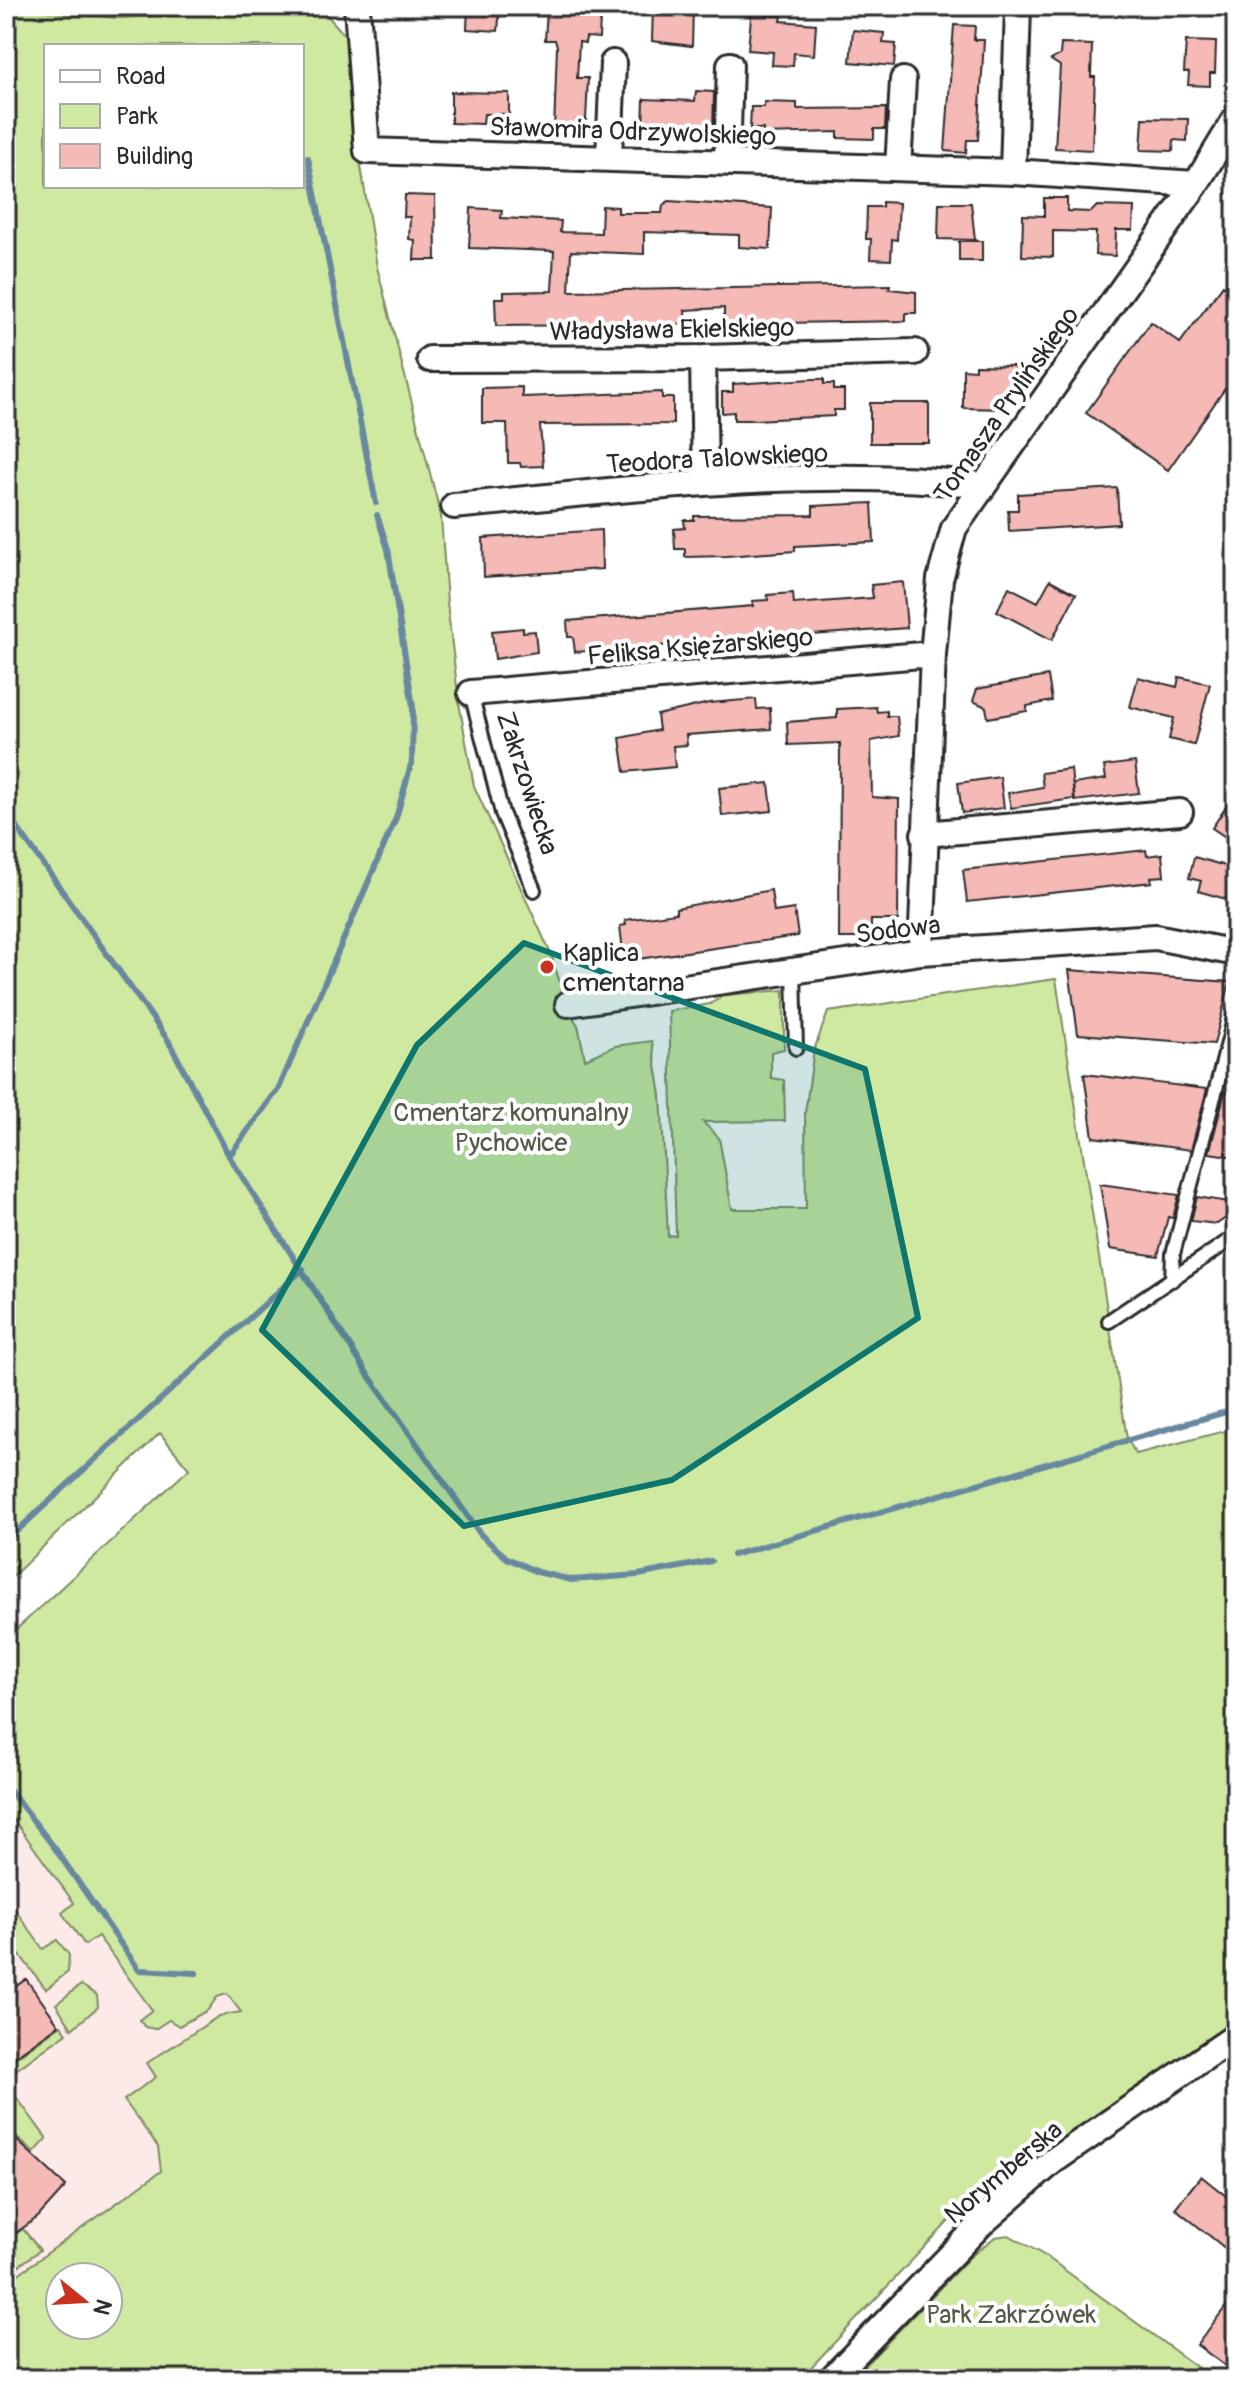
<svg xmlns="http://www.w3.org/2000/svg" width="1242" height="2385" font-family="Pangolin,sans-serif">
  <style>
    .built { fill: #fceae9; fill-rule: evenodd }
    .green { fill: #cfe9a0; stroke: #7d8a66; stroke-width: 2; fill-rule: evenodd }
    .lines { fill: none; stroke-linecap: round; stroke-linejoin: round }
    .stream { stroke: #6888a0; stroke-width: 6 }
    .building { fill: #f5b9b6; stroke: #2b2b2b; stroke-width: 2 }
    .service-casing { stroke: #2b2b2b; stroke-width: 18 }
    .minor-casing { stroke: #2b2b2b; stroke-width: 30 }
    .service { stroke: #fff; stroke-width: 12 }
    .minor { stroke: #fff; stroke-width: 24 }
    .marked { fill: #0f766e; fill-opacity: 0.2; stroke: #0f766e; stroke-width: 6; stroke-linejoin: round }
    .poi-dot { fill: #c8321e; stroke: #fff; stroke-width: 3 }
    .labels { text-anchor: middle; stroke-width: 8; stroke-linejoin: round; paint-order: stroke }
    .street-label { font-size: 26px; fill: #2b2b2b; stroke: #fff }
    .poi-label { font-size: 26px; fill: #2b2b2b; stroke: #fff; text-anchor: start }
    .park-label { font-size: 26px; fill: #545a48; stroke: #fff }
  </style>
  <rect width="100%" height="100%" fill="#fff"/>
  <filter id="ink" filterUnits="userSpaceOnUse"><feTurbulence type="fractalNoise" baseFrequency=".0125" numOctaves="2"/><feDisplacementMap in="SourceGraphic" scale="16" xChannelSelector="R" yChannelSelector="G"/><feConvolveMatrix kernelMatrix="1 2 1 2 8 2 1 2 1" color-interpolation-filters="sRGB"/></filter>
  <g filter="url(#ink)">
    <path class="built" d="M6 1598 252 2016 372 2250 6 2379ZM60 2277H108V2325H60Z"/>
    <path class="green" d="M188 6H319L349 40 358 148 377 267 441 516 447 603 459 703 474 786 551 954 569 1012 578 1025 585 1059 615 1046 652 1041 661 1095 668 1236 676 1235 669 1011 710 1004 725 995 784 990V1049L771 1052V1078L784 1080 785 1121 703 1122 719 1138 732 1209H806L805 1113 814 1050 828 1012 1056 979 1127 1439 1136 1454 1236 1428V2020L1048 2147 988 2197 983 2185 800 2379H6V2283L161 2171 158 2147 124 2100 156 2077 147 2063 219 2016 241 2012 227 1994 217 1997 208 2010 179 2026 169 2020 155 2029 145 2027 139 2020 152 2010 98 1936 85 1945 62 1913 74 1903 6 1809V1639L189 1469 160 1433 6 1583V7L118 18 184 15ZM46 46H302V186H46ZM60 2277H108V2325H60Z
      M6 1897 43 1949 57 1940 69 1955 68 1972 46 1989 6 1937Z
      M81 1985 97 1995 98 2007 72 2029 56 2004Z
      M61 2025 67 2033 6 2077V2065Z
      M12 2098H17L47 2139 34 2153 6 2127V2102Z
      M23 2229 40 2250 6 2275V2241Z
      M1009 2235 1047 2257 1213 2379H852L970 2257 995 2237Z"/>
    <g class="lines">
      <path class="stream" d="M308 158 376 503
        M6 812 168 1040 229 1156 367 1373 481 1535 507 1558 537 1572 572 1580 638 1575 711 1561
        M229 1156 279 1088 396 818 412 761 413 707 388 549 377 515
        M6 1541 303 1269
        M733 1555 1236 1409
        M6 1786 54 1847 139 1970 196 1973"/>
    </g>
    <path class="building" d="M468 6H500L498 31 467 29Z
      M653 6H693L692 46 652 41Z
      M752 6H767V15L782 16 781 21 816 24 814 55 794 53 793 66 772 65 773 52 748 50Z
      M547 9 588 12V17L600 18 599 38 586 37 585 43 579 42 577 78H588L586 120H576L575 132H554L557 46 555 40H545Z
      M954 25 975 26 974 40H984L978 140H967L966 153 945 151Z
      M853 30 884 33 883 43 896 44 894 66 850 62Z
      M1186 41 1216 42 1215 73H1210V86L1188 85 1189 72H1184Z
      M1061 44 1092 45 1091 77H1095L1092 150 1055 148 1060 66 1051 60 1060 55Z
      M696 91 714 92 713 132 643 130 644 99 695 101Z
      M451 92 509 93V114H484L483 124 451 123Z
      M764 102 797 103V109L886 108 885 129H874V139L838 138V132L763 134V129H750L751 107H764Z
      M1143 118 1188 119 1187 141 1174 140 1173 151 1141 150Z
      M405 195 435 196 436 260H414L415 240 409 239 410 217H404Z
      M1044 198H1067V211L1091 212 1097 206 1134 207 1133 230H1116L1115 256 1095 255 1096 232 1053 231V257L1022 256 1023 215 1044 216Z
      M669 201 772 208 770 249 739 247V235L644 232V254L571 251 569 291 890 285 889 289 916 292V313H906V321L724 324V308L703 309 685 310 686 324 496 326 495 298H504V292L552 291 554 251 469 248 471 208 502 210 501 218 561 221 560 232 601 233 602 206 618 207V213H662L663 205Z
      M882 202 899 203 897 240 892 239 891 260 870 259 871 239H866L867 207H882Z
      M939 203H971L975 240 938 239Z
      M959 241H982V261H959Z
      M1223 285 1236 295V373L1168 470 1086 413 1151 322 1180 343Z
      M975 365 1015 366V390H1006V409L963 408V369L975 370Z
      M813 379H824V384H834V390H844V410H834V416L754 420H734V412L722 413V392H733V384Z
      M522 387V397L662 392V398H673V424L540 425 543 466 521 467 520 463H508L507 423H482V388Z
      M870 403H929V443H870Z
      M1117 488 1119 524 1009 531 1008 510H1018V494Z
      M872 503 874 542 795 546V551L726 556 685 557V549H675L674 529 685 528 684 520H694V516L813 515V506Z
      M601 530 602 569 484 577 483 538Z
      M1050 580 1076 594 1052 640 997 611 1009 587 1038 602Z
      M903 582 907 628 575 652 573 637H568L567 621 753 606 752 601 768 600 767 595 793 593 794 604 873 598 871 585Z
      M523 628V632L535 631 537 652 495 659 492 631Z
      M1048 676 1052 701 1027 706V711L988 718 986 707 973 701 977 689Z
      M1138 677 1177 687 1179 677 1210 684 1194 745 1169 739 1174 718 1130 707Z
      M756 699 757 709 770 708 771 729 686 735 687 745 673 746 675 767 625 772 620 738 659 730 657 715 709 703Z
      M876 707 877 712 887 711V716H897L899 736 871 741 872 797 899 799 898 920H871V938H839L840 743 788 745 787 722 837 718V709Z
      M1135 762 1139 793 1075 801 1073 784 1106 779 1104 766Z
      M1071 769 1074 799 1011 808 1008 793 1043 787 1041 773Z
      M1000 777 1004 808 962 813 958 783Z
      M769 783 772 811 722 816 719 788Z
      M1236 792V831L1230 840 1212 828Z
      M1146 850 1147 856 1162 854 1164 876 1151 877 1152 882 967 902 963 870Z
      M1194 857 1236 869V902L1198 891 1201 881 1189 878Z
      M771 890 774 912 794 909 798 936 631 960 630 950 623 951 620 926 626 925 625 920 676 913V908Z
      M1069 970 1230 982 1214 1044 1078 1034Z
      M1084 1074 1207 1089 1191 1150 1093 1137Z
      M1225 1092 1236 1093V1157L1209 1153Z
      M1100 1184 1179 1195 1173 1218 1168 1217 1158 1256 1110 1249Z
      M1197 1197 1236 1203V1211L1217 1224 1191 1221Z
      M26 1979 59 2025 6 2063V1994Z
      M6 2130 66 2186 38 2217 6 2240Z
      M1201 2176 1236 2204V2257L1175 2208Z
      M1236 2293V2374L1197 2345Z"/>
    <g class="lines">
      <g class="service-casing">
        <path id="service" d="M471 693 502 813 534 890
          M794 971 796 1048
          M1172 1280 1173 1254 1236 1012
          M1109 1321 1236 1236"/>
      </g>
      <g class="minor-casing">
        <path id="minor" d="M357 6 367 151 1013 172 1196 184
          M609 157 613 63
          M727 162 730 65
          M898 168 903 80
          M1013 172 1018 6
          M703 358 705 483
          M430 359 703 358 915 352
          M454 506C629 490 808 465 982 485
          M471 693 933 654
          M924 834 1180 812
          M921 952 933 654 940 579 954 528 1196 184 1236 118
          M568 1004 921 952 1156 937 1236 953
          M831 2379 981 2224 1053 2161 1236 2036"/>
      </g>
      <use href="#service" class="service"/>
      <use href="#minor" class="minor"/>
    </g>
  </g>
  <path class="marked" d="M524 943 865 1069 918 1318 672 1480 464 1526 262 1330 417 1045Z"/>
  <circle class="poi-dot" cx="547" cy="967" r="8"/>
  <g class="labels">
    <g class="street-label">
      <text transform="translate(633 131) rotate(2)" y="9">Sławomira Odrzywolskiego</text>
      <text transform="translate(672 329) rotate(-1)" y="9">Władysława Ekielskiego</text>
      <text transform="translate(1006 404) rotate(-55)" y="9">Tomasza Prylińskiego</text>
      <text transform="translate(717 458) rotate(-3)" y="9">Teodora Talowskiego</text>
      <text transform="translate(700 646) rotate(-5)" y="9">Feliksa Księżarskiego</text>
      <text transform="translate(528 783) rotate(72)" y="9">Zakrzowiecka</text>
      <text transform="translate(898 929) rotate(-7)" y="9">Sodowa</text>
      <text transform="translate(1003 2172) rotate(-40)" y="9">Norymberska</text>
    </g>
    <g class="poi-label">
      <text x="563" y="961">Kaplica<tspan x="563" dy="30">cmentarna</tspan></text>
    </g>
    <g class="park-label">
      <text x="511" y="1121">Cmentarz komunalny<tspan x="511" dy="30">Pychowice</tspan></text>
      <text x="1011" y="2323">Park Zakrzówek</text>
    </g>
  </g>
  <rect width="1242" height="2385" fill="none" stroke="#fff" stroke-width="32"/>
  <rect x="16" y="16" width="1210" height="2353" fill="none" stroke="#2b2b2b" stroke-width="3" filter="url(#ink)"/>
  <rect x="44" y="44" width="260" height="144" fill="#ffffff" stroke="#aaaaaa" stroke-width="2"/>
  <rect x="60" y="70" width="40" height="12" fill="#ffffff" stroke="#aaaaaa" stroke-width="2"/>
  <text x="116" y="84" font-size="24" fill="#2b2b2b">Road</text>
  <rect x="60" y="104" width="40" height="24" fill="#cfe9a0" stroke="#aaaaaa" stroke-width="2"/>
  <text x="116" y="124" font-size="24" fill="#2b2b2b">Park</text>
  <rect x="60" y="144" width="40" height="24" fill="#f5b9b6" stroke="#aaaaaa" stroke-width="2"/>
  <text x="116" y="164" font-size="24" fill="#2b2b2b">Building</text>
  <g transform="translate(84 2301) rotate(108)"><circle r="38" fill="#ffffff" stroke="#aaaaaa" stroke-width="2"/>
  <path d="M0-6L14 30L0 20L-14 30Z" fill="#c8321e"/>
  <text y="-12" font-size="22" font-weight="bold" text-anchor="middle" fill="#2b2b2b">N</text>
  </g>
</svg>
